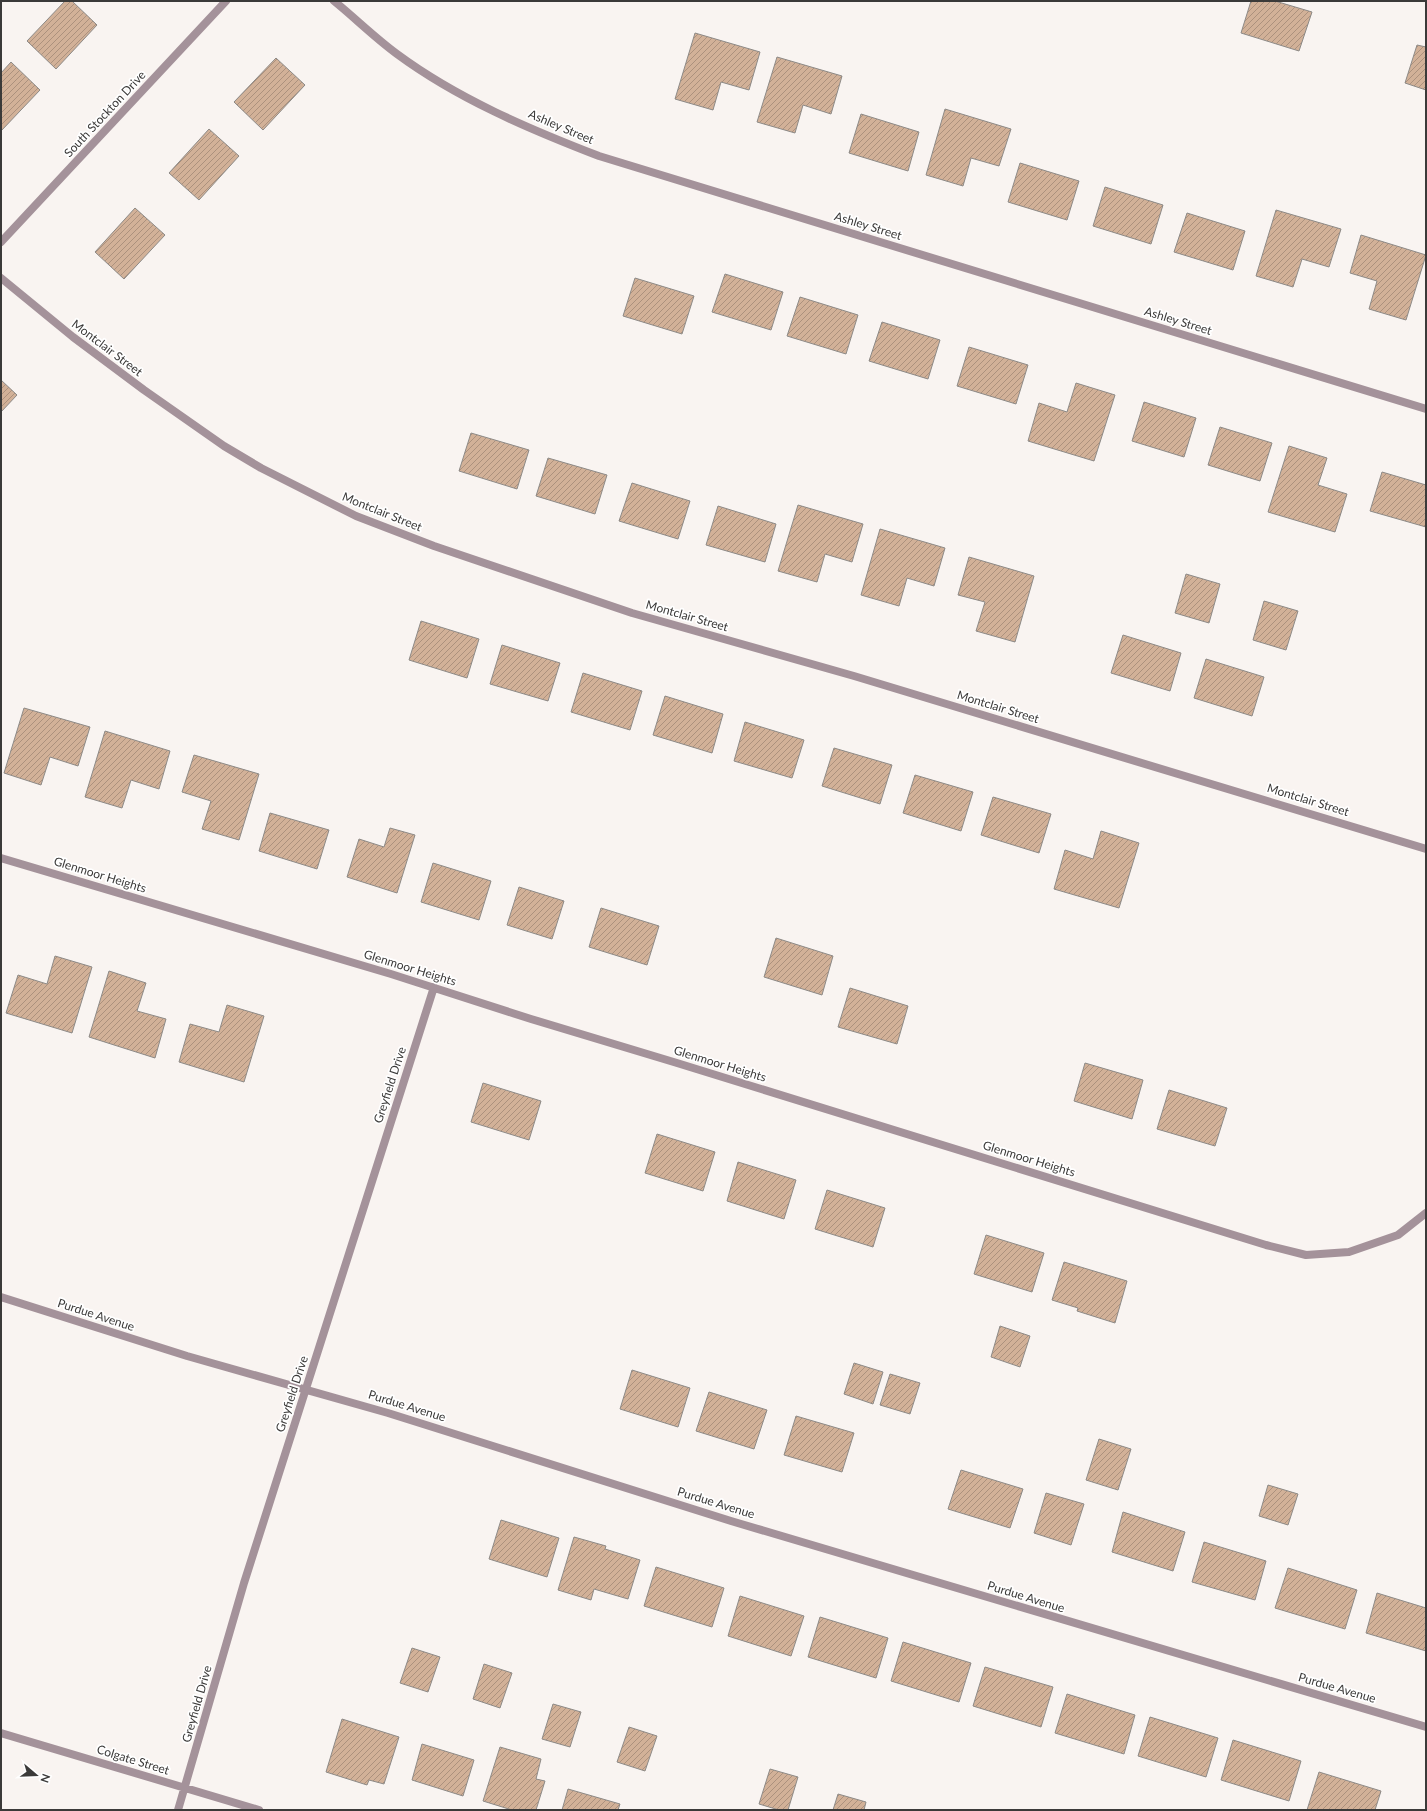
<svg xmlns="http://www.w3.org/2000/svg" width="1427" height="1811" font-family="Lato,sans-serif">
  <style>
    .building { fill: url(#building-hatch); stroke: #8d8a87 }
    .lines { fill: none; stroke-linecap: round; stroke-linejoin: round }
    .minor { stroke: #a4929a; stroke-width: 8 }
    .labels { text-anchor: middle; stroke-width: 3.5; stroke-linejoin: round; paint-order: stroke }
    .street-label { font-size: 12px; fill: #3b3a39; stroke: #fff }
  </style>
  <defs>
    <pattern id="building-hatch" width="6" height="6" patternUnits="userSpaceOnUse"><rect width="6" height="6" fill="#d2b198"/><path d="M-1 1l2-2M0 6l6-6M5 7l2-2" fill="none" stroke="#ac917d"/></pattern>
  </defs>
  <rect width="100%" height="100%" fill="#f9f4f1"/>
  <path class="building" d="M65 1H72L97 25 56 69 27 41Z
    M1251 1H1275L1312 12 1299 51 1241 33Z
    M695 33 760 52 749 90 721 82 713 110 675 99Z
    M1417 45 1426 47V90L1405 83Z
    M777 57 842 76 831 114 803 105 795 133 757 122Z
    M276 58 305 85 263 130 234 102Z
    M11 62 40 90 1 131V73Z
    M945 109 1011 129 999 166 971 158 963 186 926 175Z
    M861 114 919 132 908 171 849 153Z
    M209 129 239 156 199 200 169 173Z
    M1020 163 1079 181 1067 220 1008 202Z
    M1105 187 1163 205 1151 244 1093 226Z
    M135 208 165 235 124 279 95 252Z
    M1276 210 1341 229 1329 267 1302 259 1293 287 1256 276Z
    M1187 213 1245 231 1233 270 1174 252Z
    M1361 235 1426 255 1406 320 1369 309 1377 281 1350 273Z
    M725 274 783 292 771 330 712 312Z
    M635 278 694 296 682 334 623 316Z
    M800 297 858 315 846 354 787 336Z
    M882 322 940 340 928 379 869 361Z
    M969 347 1028 365 1016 404 957 386Z
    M1 380 17 395 1 412Z
    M1076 383 1115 395 1094 461 1028 441 1039 403 1067 412Z
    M1144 402 1196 418 1184 457 1132 441Z
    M1220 427 1272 443 1260 481 1208 465Z
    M471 433 529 450 517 489 459 471Z
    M1289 446 1327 458 1318 485 1347 494 1335 532 1268 512Z
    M548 458 607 475 595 514 536 496Z
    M1382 472 1426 485V527L1370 511Z
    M632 483 690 501 678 539 619 521Z
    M798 505 863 524 852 562 825 554 817 582 778 571Z
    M718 506 776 524 765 562 706 545Z
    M880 529 945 548 934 586 907 578 899 606 861 595Z
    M969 557 1034 576 1015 642 976 631 985 602 958 595Z
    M1186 574 1220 584 1209 623 1175 613Z
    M1264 601 1298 611 1286 650 1253 640Z
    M421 621 479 639 467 678 409 660Z
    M1123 635 1181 653 1170 691 1111 673Z
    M502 645 560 663 548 701 490 684Z
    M1206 659 1264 677 1252 716 1194 698Z
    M583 673 642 691 630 730 571 712Z
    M665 696 723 714 712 753 653 735Z
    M24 708 90 727 78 766 50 757 41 785 4 773Z
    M745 722 804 740 792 778 734 761Z
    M105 731 170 751 159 789 131 780 122 808 85 797Z
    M834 748 892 765 880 804 822 786Z
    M194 755 259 774 239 840 202 829 211 801 182 792Z
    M915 775 973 792 961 831 903 813Z
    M993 797 1051 814 1039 853 981 835Z
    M270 813 329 830 317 869 259 851Z
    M390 828 415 835 397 893 347 877 359 839 384 847Z
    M1101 831 1139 843 1119 908 1054 889 1065 850 1093 859Z
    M433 863 491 881 479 920 421 902Z
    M519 887 564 901 552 939 507 925Z
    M601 908 659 926 647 965 589 947Z
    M776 938 833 956 822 995 764 977Z
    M55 956 92 967 72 1033 6 1013 18 975 47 984Z
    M109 971 146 983 137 1011 166 1019 155 1058 89 1037Z
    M850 988 908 1006 897 1044 838 1027Z
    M227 1005 264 1016 244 1082 179 1062 190 1024 219 1032Z
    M1085 1063 1143 1080 1132 1119 1074 1101Z
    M483 1083 541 1101 529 1140 471 1122Z
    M1169 1090 1227 1108 1215 1146 1157 1129Z
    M657 1134 715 1152 703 1191 645 1173Z
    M738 1162 796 1180 784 1219 727 1201Z
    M827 1190 885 1208 873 1247 815 1229Z
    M986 1235 1044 1253 1032 1292 974 1274Z
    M1064 1262 1127 1281 1115 1323 1077 1311 1078 1308 1052 1300Z
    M1000 1326 1030 1336 1020 1367 991 1357Z
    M854 1363 883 1372 873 1404 844 1394Z
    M632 1370 690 1388 678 1427 620 1409Z
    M890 1374 920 1383 910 1414 880 1405Z
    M709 1392 767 1410 754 1449 696 1431Z
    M796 1416 854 1433 842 1472 784 1455Z
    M1099 1439 1131 1449 1118 1490 1086 1480Z
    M961 1470 1023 1489 1010 1528 948 1509Z
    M1268 1485 1298 1494 1288 1525 1259 1516Z
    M1046 1493 1084 1504 1071 1545 1034 1533Z
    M1123 1512 1185 1532 1173 1571 1112 1552Z
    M501 1520 559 1538 547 1577 489 1559Z
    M574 1537 606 1546 605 1549 640 1560 628 1599 594 1589 591 1600 558 1590Z
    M1204 1542 1266 1561 1255 1600 1192 1582Z
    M656 1567 724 1588 712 1627 644 1606Z
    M1288 1568 1357 1590 1345 1629 1275 1608Z
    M1377 1593 1426 1608V1651L1366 1633Z
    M740 1596 804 1616 791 1656 728 1636Z
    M820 1617 888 1638 876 1678 808 1657Z
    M903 1642 971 1663 959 1702 891 1681Z
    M412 1648 440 1657 428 1692 400 1683Z
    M484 1664 512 1673 500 1708 473 1699Z
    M985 1667 1053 1687 1041 1727 973 1706Z
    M1067 1694 1135 1715 1124 1754 1055 1733Z
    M553 1704 581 1712 570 1747 542 1739Z
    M1150 1717 1218 1738 1206 1777 1138 1756Z
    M342 1719 399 1737 384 1784 369 1780 367 1785 326 1772Z
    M629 1727 657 1736 645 1771 617 1762Z
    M1233 1740 1301 1761 1289 1801 1221 1780Z
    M422 1744 474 1760 463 1796 412 1780Z
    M500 1747 541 1759 536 1779 545 1781 536 1810H512L483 1801Z
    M770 1769 798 1777 788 1810H779L759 1804Z
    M1319 1772 1381 1791 1375 1810H1307Z
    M568 1789 620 1804 618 1810H562Z
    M838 1794 866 1802 864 1810H833Z"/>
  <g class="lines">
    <path class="minor" d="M334 1C355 18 375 38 397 54 458 99 529 129 599 156L1426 409
      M1 242 226 1
      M1 278 73 337 144 390 224 446 261 468 356 516 434 546 632 613 854 676 1426 849
      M1 858 391 974 531 1019 677 1063 1266 1245 1306 1255 1349 1252 1398 1235 1426 1213
      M1 1297 187 1356 388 1413 731 1521 1426 1727
      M1 1733 259 1810
      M178 1810 244 1583 434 987"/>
  </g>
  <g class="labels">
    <g class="street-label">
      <text transform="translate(105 114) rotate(-47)" y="4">South Stockton Drive</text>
      <text transform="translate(561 127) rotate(23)" y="4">Ashley Street</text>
      <text transform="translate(868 226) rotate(17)" y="4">Ashley Street</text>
      <text transform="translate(1178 321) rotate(17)" y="4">Ashley Street</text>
      <text transform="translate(107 348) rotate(37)" y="4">Montclair Street</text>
      <text transform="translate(382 512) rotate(22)" y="4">Montclair Street</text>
      <text transform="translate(687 616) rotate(16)" y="4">Montclair Street</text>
      <text transform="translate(998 707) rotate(17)" y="4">Montclair Street</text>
      <text transform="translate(1308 800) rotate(17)" y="4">Montclair Street</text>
      <text transform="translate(100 875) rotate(17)" y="4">Glenmoor Heights</text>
      <text transform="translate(410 968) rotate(17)" y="4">Glenmoor Heights</text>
      <text transform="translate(720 1064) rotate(17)" y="4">Glenmoor Heights</text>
      <text transform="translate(390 1085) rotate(-72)" y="4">Greyfield Drive</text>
      <text transform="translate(1029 1159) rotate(17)" y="4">Glenmoor Heights</text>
      <text transform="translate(96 1315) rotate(18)" y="4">Purdue Avenue</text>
      <text transform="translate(292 1394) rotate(-72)" y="4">Greyfield Drive</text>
      <text transform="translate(407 1406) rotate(17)" y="4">Purdue Avenue</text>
      <text transform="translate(716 1503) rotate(17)" y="4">Purdue Avenue</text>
      <text transform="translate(1026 1597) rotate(17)" y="4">Purdue Avenue</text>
      <text transform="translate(1337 1688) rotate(16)" y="4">Purdue Avenue</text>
      <text transform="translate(197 1704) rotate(-74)" y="4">Greyfield Drive</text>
      <text transform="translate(133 1760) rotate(17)" y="4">Colgate Street</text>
    </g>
  </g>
  <rect width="1427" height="1811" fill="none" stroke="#3b3a39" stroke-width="4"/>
  <g transform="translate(36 1775) rotate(109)" stroke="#ffffff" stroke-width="3" paint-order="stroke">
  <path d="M0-3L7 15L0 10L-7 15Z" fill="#3b3a39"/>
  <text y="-6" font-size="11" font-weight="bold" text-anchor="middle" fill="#3b3a39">N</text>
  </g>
</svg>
